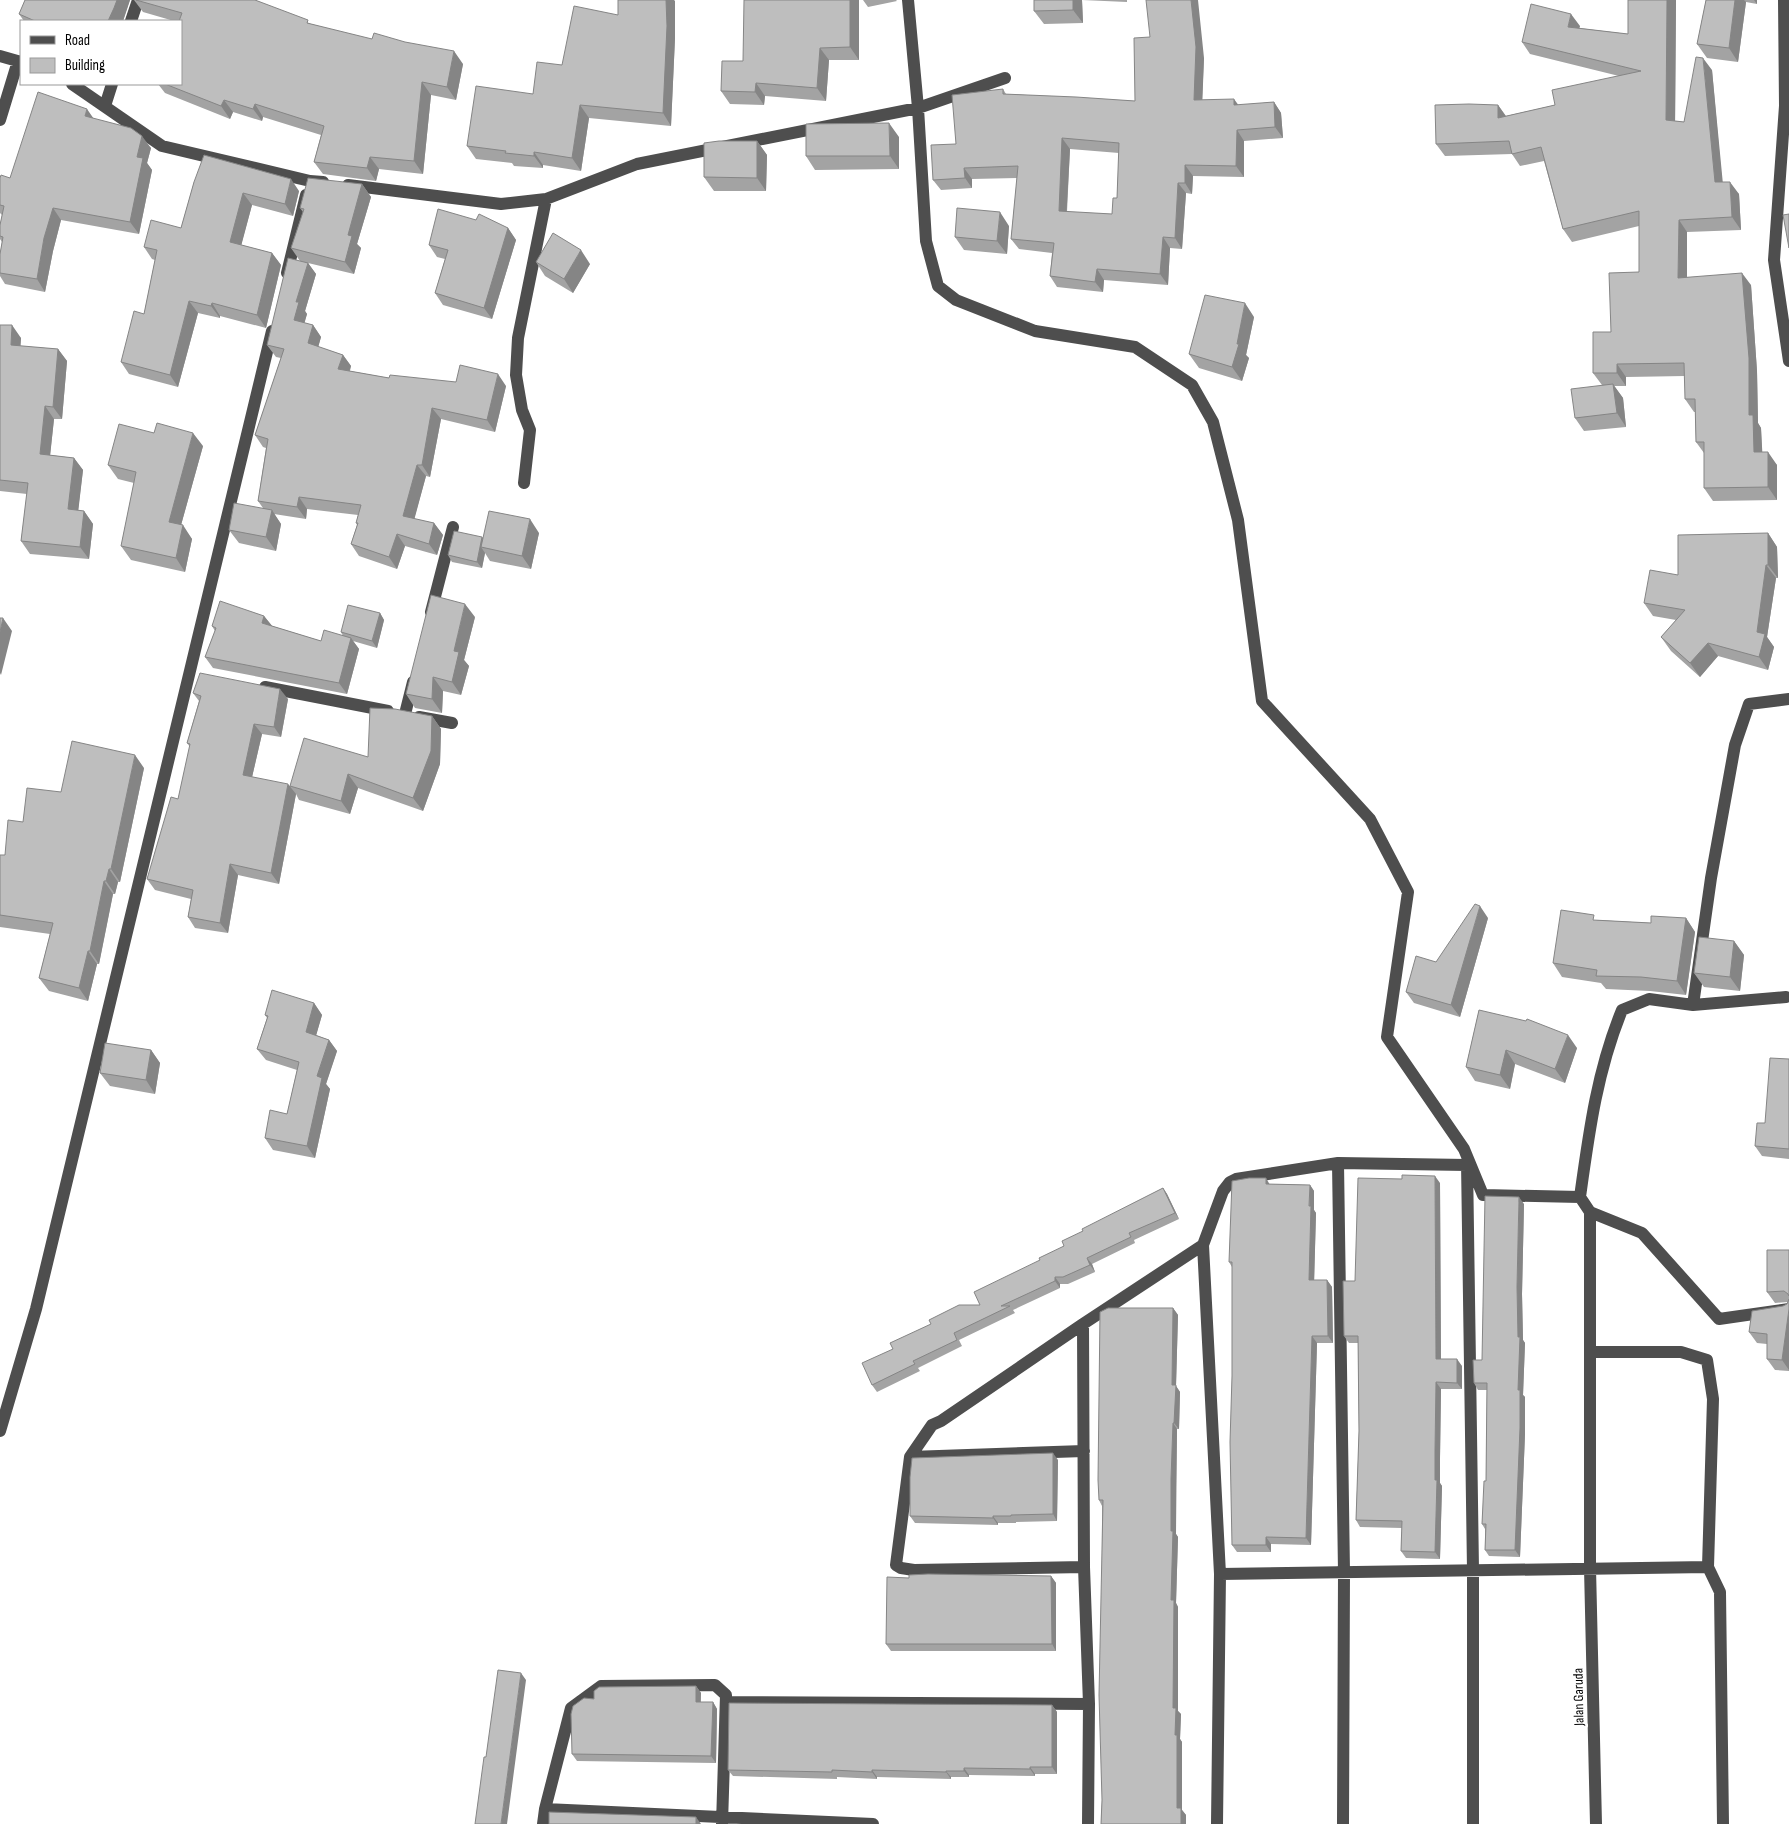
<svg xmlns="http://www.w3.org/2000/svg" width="1789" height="1824" font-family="'Sofia Sans Condensed',sans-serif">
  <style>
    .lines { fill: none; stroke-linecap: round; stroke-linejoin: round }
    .minor { stroke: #4e4e4e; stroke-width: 12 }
    .wall { fill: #a3a3a3; fill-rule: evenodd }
    .shaded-wall { fill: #858585 }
    .building { fill: #bebebe; stroke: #858585; fill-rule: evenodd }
    .labels { text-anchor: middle; stroke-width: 5; stroke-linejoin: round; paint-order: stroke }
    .street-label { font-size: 14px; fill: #000; stroke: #fff }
  </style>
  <rect width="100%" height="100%" fill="#fff"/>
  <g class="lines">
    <path class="minor" d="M908 0 918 108 926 241 938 286 956 300 1035 331 1135 347 1192 385 1213 422 1238 520 1262 701 1370 819 1408 892 1387 1037 1464 1149 1483 1195 1580 1197
      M1784 0 1785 106 1774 260 1789 361
      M131 21 138 0
      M0 56 21 62
      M72 84 162 146 310 181 323 182
      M105 106 112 84
      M0 120 18 61
      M348 185 501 204 546 199 637 164 918 108 1005 78
      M287 273 306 195
      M524 483 530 430 522 410 516 375 518 338 546 199
      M431 612 453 527
      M265 687 388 711
      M405 714 413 682
      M419 717 452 723
      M1786 997 1693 1005 1649 999 1622 1010C1597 1071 1589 1132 1580 1197L1590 1212 1642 1233 1719 1319 1789 1309
      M1693 1005 1711 878 1735 745 1749 704 1789 699
      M1467 1162 1473 1570V1824
      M1338 1163 1344 1572 1343 1824
      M1590 1212V1568L1596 1824
      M1083 1324 941 1421 932 1425 910 1457 896 1565 901 1568 914 1570 1084 1567
      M1590 1352H1681L1707 1360 1713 1399 1708 1567 1720 1592 1723 1824
      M0 1431 36 1309 272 331
      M910 1457 1084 1451
      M1220 1574 1708 1567
      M727 1702 1089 1704
      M545 1809 873 1824
      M543 1824 545 1809 571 1708 601 1686 715 1685 726 1695 722 1824
      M1088 1824 1089 1704 1084 1567 1083 1324 1203 1245
      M1217 1824 1220 1574 1203 1245 1223 1191 1230 1182 1236 1179 1338 1163 1467 1165"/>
  </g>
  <path class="wall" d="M25 0H130L123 21H24L19 14Z
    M134 0H255L311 24 463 64 456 100 431 95 423 174 379 169 376 181 323 174 314 162 321 135 263 117 262 121 233 112 230 119 165 93 158 84H181V21H174L143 12Z
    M859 0V60H829L826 101 765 96 764 105 730 104 721 91 743 61Z
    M863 0H896L897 1 868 7Z
    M1082 0 1083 23 1044 24 1034 11Z
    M1082 0H1127V2Z
    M1628 0H1676L1675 121 1684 122 1712 70 1722 182 1739 194 1741 230 1687 232V277L1751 285 1757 371 1758 423 1761 428 1762 452 1777 465V500L1713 501 1704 488V453L1696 442 1695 412H1694L1685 399V376L1626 377V386H1614L1623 398 1626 427 1584 431 1575 418 1602 385 1593 373 1611 332 1639 272V226L1572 242 1563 229 1544 161 1520 166 1512 154 1445 156 1436 144 1498 105 1506 116 1555 105 1619 76 1530 54 1522 42 1580 26 1579 28 1628 34Z
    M1706 0H1757V4L1746 2 1738 62 1707 58 1697 44Z
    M675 1V38L671 126 589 118 581 171 543 165V168L514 166 512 163 476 159 467 146 533 94 562 65 618 15Z
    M1204 58 1202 100 1238 105 1274 102 1281 113 1283 138 1244 141V177L1193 176 1192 194 1186 193 1182 249 1170 248 1168 285 1104 280 1103 292 1057 287 1050 276 1052 253 1019 249 1011 239 1017 178 972 179V188L941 190 933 180 956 144 1003 89 1006 94 1135 101ZM1070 149 1119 153 1117 198 1112 214 1067 212Z
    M93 119 151 148 147 163 152 170 139 234 61 220 53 251 45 292 5 284 0 276V254L2 242 0 239V225L2 215 0 213V178H10Z
    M899 137V169L815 170 806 156Z
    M757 141 767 155 766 191H714L704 177Z
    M194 182 299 191 293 216 252 205 241 245 272 253 281 265 266 328 220 316V318L198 313 178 387 129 374 121 362 144 314 155 260 152 259 144 247 181 228Z
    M362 184 371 197 357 244 361 248 354 274 308 263 316 274 305 311 307 314 304 323 313 325 321 337 318 347 343 355 351 366 350 371 389 378 506 386 495 432 441 419 430 477 426 476 414 519 434 523 443 535 437 555 405 546 397 569 359 556 351 544 357 525 356 523 358 515 307 509 306 519 274 514 281 524 276 551 239 543 229 530 263 508 258 501 266 448 263 447 255 435 281 358 276 357 267 345 300 261 291 248 303 212 300 208Z
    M1009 226 1007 254 964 250 955 237Z
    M508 228 516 240 492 319 443 305 435 293 445 259 437 257 429 245Z
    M536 262 590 264 573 293 545 276Z
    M1254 317 1246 355 1249 358 1242 381 1199 368 1189 354Z
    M0 325 21 338 20 346 58 349 67 361 62 419H54L50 455 74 458 83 470 78 510 84 511 93 524 89 559 30 554 21 541 27 494 0 491Z
    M203 446 181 525 192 539 185 572 131 560 121 546 134 483 118 479 108 465Z
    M539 533 531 569 490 561 485 553 482 568 452 562 448 555 482 537 483 538Z
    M1768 533 1777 547 1778 578H1776L1767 637 1774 647 1768 670 1718 656 1700 677 1671 651 1661 637 1676 620 1653 616 1644 603 1678 575Z
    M380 613 384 620 377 648 353 641 359 649 347 694 213 668 205 657 215 631 212 626 264 616 272 626 321 641 343 636 341 632Z
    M475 617 464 660 469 666 461 695 443 691 442 713 415 708 406 694Z
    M193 693 288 699 281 737 262 734 252 777 290 786 368 757 432 716 441 729 440 764 423 811 358 788 350 814 299 800 296 794 279 884 238 875 228 933 195 928 188 917 191 899 155 890 147 879 178 799 190 747 187 743 199 701Z
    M144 768 120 882H118L115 894H113L99 964H97L88 1001 49 991 39 978 50 934 0 927V855H5L23 822 61 792Z
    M1488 918 1460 1017 1414 1003 1406 992 1436 962Z
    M1686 918 1695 932 1686 995 1650 991 1606 989 1601 983 1562 977 1553 963 1597 920 1651 923Z
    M1734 941 1744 955 1740 991 1704 987 1694 973Z
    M314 1003 322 1015 316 1035 329 1040 337 1051 326 1084 330 1089 315 1158 273 1150 265 1138 287 1114 297 1070 266 1060 257 1049 267 1018 265 1015Z
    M1479 1010 1577 1048 1565 1083 1515 1064 1510 1089 1475 1081 1466 1067Z
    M151 1050 160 1063 155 1094 110 1086 100 1073Z
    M1789 1059V1159L1762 1156 1755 1146 1765 1123Z
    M1440 1183 1441 1359 1462 1366V1389H1441L1440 1458V1483L1442 1486 1440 1559 1406 1558 1401 1551 1402 1528 1360 1527 1356 1520 1359 1431 1358 1343H1349L1344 1336Z
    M1270 1184 1310 1185 1314 1191V1210L1316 1213 1314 1280H1327L1332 1287 1333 1343H1317L1311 1545 1271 1544V1552H1237L1232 1545V1267L1229 1262Z
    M1163 1188 1167 1194 1179 1219 1134 1240 1135 1243 1092 1264 1095 1272 1068 1284H1060V1288L1013 1310 1015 1313 959 1340 962 1346 918 1368 920 1371 877 1392 872 1385 893 1349 980 1305 1040 1260 1064 1246 1083 1231Z
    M1524 1204 1522 1294 1523 1340 1525 1343 1523 1395 1525 1397V1434L1520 1557 1489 1556 1485 1550V1529L1482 1524 1486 1481 1487 1390H1478L1474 1383 1482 1360Z
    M1789 1250V1371L1775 1370 1767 1359V1344L1757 1343 1749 1332 1783 1306 1787 1304 1788 1302 1775 1303 1767 1292Z
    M1173 1308 1178 1315 1176 1386 1180 1392 1179 1429H1177L1176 1486V1534L1178 1537 1176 1603 1178 1607V1711L1181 1714 1180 1739 1182 1742V1810L1186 1815V1824H1101L1102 1800V1506L1099 1500Z
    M1058 1460 1057 1521 1016 1522V1523H998V1525L915 1523 910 1516Z
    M1051 1576 1056 1583V1651H891L886 1644Z
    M696 1686 701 1693V1702H713L717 1709 716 1763 577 1761 572 1754 594 1699Z
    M1052 1705 1057 1712V1774H1035V1776L969 1775V1777H951V1779L877 1777V1779L837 1777V1779L733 1776 728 1770Z"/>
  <path class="shaded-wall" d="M117 0H130L123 21H108Z
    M666 0H674L675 1V38L671 126 663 113Z
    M850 0H859V60L850 47Z
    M1073 0H1082L1083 23 1073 10Z
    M1191 0H1198L1204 58 1202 110 1194 100Z
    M1667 0H1676L1675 133 1666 120Z
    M1735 0H1744L1746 2 1738 62 1729 48Z
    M1754 0H1757V4Z
    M1571 14 1580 26 1576 39 1568 27Z
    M820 48 829 60 826 101 817 88Z
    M454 51 463 64 456 100 447 87Z
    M1703 58 1712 70 1724 195 1715 182Z
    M422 82 431 95 423 174 414 161Z
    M756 83 765 96 764 105 755 92Z
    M1234 99 1242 110 1234 105Z
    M224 100 233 112 230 119 221 106Z
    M1274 102 1281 113 1283 138 1275 127Z
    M255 104 263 117 262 121 253 109Z
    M580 105 589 118 581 171 572 158Z
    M1498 105 1507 118H1498Z
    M87 109 96 122 85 116Z
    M889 123 899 137V169L890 156Z
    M1237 130 1244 141V177L1236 166Z
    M142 136 151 148 147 163 152 170 139 234 130 222 137 157Z
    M1062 138 1070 149 1066 222 1059 211Z
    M757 141 767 155 766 191 757 178Z
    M534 152 543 165V168L534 156Z
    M370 157 379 169 376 181 367 168Z
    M1185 165 1193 176 1192 194 1185 183Z
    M964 168 972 179V188L965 178Z
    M291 179 299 191 293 216 285 204Z
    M1730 182 1739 194 1741 230 1732 217Z
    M1178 183 1186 193 1182 249 1175 238Z
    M362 184 371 197 357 244 361 248 354 274 345 262 348 235Z
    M243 193 252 205 239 254 230 242Z
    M53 208 61 220 53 251 45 292 37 279 44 238Z
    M1000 212 1009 226 1007 254 997 241Z
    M1679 220 1687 232V290L1678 278Z
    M508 228 516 240 492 319 484 308Z
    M1163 237 1170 248 1168 285 1160 274Z
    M581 250 590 264 573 293 564 279Z
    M272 253 281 265 266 328 257 315Z
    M308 263 316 274 305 311 307 314 302 332 294 320 296 302Z
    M1097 269 1104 280 1103 292 1095 282Z
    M1742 273 1751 285 1757 371 1758 423 1761 428 1763 465 1754 452 1749 415Z
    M189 301 198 313 178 387 170 375Z
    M212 303 220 316V318L211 306Z
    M1245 303 1254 317 1246 355 1249 358 1242 381 1232 367Z
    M12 325 21 338 20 357 11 345Z
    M313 325 321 337 316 355 308 343Z
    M58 349 67 361 62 419 53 407Z
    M343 355 351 366 346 381 338 369Z
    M1617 364 1626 377V386L1617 373Z
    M498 374 506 386 495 432 487 420Z
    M1613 384 1623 398 1626 427 1617 413Z
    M45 406 54 419 49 466 40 454Z
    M432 408 441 419 430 477 422 465Z
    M193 433 203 446 178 536 169 522Z
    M1768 452 1777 465V500L1768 487Z
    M74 458 83 470 77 522 68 509Z
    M417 465 426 476 412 528 403 516Z
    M299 497 307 509 306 519 297 507Z
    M272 510 281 524 276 551 266 537Z
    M84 511 93 524 89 559 80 547Z
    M530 519 539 533 531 569 522 556Z
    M434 523 443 535 437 555 429 544Z
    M183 525 192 539 185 572 176 558Z
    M1768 533 1777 547 1778 578 1768 565Z
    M397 534 405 546 397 569 389 557Z
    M482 537 487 544 481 547 485 553 482 568 477 562Z
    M1766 565 1776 578 1767 637 1774 647 1768 670 1759 657 1757 632Z
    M465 604 475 617 464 660 469 666 461 695 452 682 454 651Z
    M380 613 384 620 377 648 372 641Z
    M264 616 273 627 262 623Z
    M3 618 12 631 1 675 0 673V632Z
    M351 638 359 649 347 694 339 683Z
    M1708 643 1718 656 1700 677 1690 663Z
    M433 677 443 691 442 713 432 699Z
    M280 689 288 699 281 737 274 727Z
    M432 716 441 729 440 764 423 811 413 798Z
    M254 724 262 734 250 786 243 775Z
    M135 755 144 768 120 882 111 869Z
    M348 774 358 788 350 814 341 801Z
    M288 784 296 794 279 884 271 873Z
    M230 864 238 875 228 933 220 923Z
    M109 869 118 882 115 894 106 881Z
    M104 881 113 894 99 964 90 951Z
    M1480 906 1488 918 1460 1017 1451 1005Z
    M1686 918 1695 932 1686 995 1677 981Z
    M1734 941 1744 955 1740 991 1730 977Z
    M88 951 97 964 88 1001 79 988Z
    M314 1003 322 1015 314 1043 306 1032Z
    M1568 1035 1577 1048 1565 1083 1555 1069Z
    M329 1040 337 1051 326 1084 330 1089 315 1158 307 1146 317 1076Z
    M151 1050 160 1063 155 1094 146 1080Z
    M1506 1050 1515 1064 1510 1089 1500 1075Z
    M1435 1176 1440 1183 1441 1366 1436 1359Z
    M1266 1178 1270 1185 1266 1184Z
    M1310 1185 1314 1191V1210L1316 1213 1314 1287 1309 1280Z
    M1163 1188 1167 1194 1179 1219 1175 1213Z
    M1519 1197 1524 1204 1522 1294 1523 1340 1525 1343 1523 1395 1525 1397V1434L1520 1557 1515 1550 1518 1390 1517 1287Z
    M1087 1258 1092 1264 1095 1272 1090 1265Z
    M1055 1277 1060 1284V1288L1055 1281Z
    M1327 1280 1332 1287 1333 1343 1328 1336Z
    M1173 1308 1178 1315 1176 1386 1180 1392 1179 1429 1174 1423 1172 1385Z
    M1789 1309V1370L1782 1360Z
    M1312 1336 1317 1343 1311 1545 1306 1538Z
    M1457 1359 1462 1366V1389L1457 1383Z
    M1436 1382 1441 1389 1440 1458V1483L1442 1486 1440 1559 1435 1552V1451Z
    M1173 1423 1177 1429 1176 1534 1178 1537 1176 1603 1178 1607V1711L1181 1714 1180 1739 1182 1742V1810L1186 1815V1824H1181L1177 1808 1175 1735 1173 1708 1171 1600V1479Z
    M1053 1453 1058 1460 1057 1521 1053 1514Z
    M993 1516 998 1523V1525L993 1518Z
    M1266 1537 1271 1544V1552L1266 1545Z
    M1051 1576 1056 1583V1651L1052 1644Z
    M521 1673 526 1680 507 1824H501Z
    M696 1686 701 1693 700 1708 696 1702Z
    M713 1702 717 1709 716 1763 711 1756Z
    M1052 1705 1057 1712V1774L1052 1767Z
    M1030 1767 1035 1774V1776L1030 1769Z
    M964 1768 969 1775V1777L964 1771Z
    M872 1770 877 1777V1779L872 1772Z
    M946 1771 951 1777V1779L946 1772Z
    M696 1817 701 1824H696Z"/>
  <path class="building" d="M25 0H117L114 8 108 21H35L19 14Z
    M136 0H255L308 20 307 23 372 39 374 33 405 42 454 51 447 87 422 82 414 161 370 157 367 168 314 162 324 126 255 104 253 109 224 100 221 106 165 84H181V21H179L182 13Z
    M618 0H666L667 26 663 113 580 105 572 158 534 152V156L505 153 506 151 467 146 476 86 533 94 537 62 562 65 574 6 618 15Z
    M744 0H850V47L820 48 817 88 756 83 755 92 721 91 722 61H743Z
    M1034 0H1073V10L1034 11Z
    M1146 0H1191L1196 47 1194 100 1234 99V105L1274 102 1275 127 1237 130 1236 166 1185 165V183H1178L1175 238 1163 237 1160 274 1097 269 1095 282 1050 276 1054 243 1011 239 1018 166 964 168 965 178 933 180 931 145 956 144 952 95 1003 89V94L1076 97 1135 101 1134 38 1150 37ZM1062 138 1119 143 1117 198H1113L1112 214 1059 211Z
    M1628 0H1667L1666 120 1684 122 1696 57 1703 58 1715 182H1730L1732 217 1679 220 1678 278 1742 273 1749 358V415H1753L1754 452H1768V487L1704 488V442H1696L1695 399H1685L1684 363 1617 364V373H1593V332H1611L1609 273 1639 272V211L1563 229 1541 147 1512 154 1509 141 1436 144 1435 105 1469 104 1498 105V118L1555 105 1552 90 1641 71 1522 42 1531 4 1571 14 1568 27 1628 34Z
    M1706 0H1735L1729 48 1697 44Z
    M38 92 87 109 85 116 131 128 142 136 137 157 143 158 130 222 53 208 44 238 37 279 0 273V254L3 237 0 236V225L4 206 0 205V178L1 175 10 178Z
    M889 123 890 156H806V124Z
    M719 141H757V178L704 177V143Z
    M204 155 291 179 285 204 243 193 230 242 272 253 257 315 212 303 211 306 189 301 170 375 121 362 134 311 144 314 157 250 144 247 151 220 181 228 194 182Z
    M308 178 362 184 348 235 352 236 345 262 291 248 304 209 300 208Z
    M957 208 1000 212 997 241 955 237Z
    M438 209 476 220 479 214 508 228 484 308 435 293 448 250 429 245Z
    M1789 214V248L1783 215Z
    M553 233 581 250 564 279 536 262Z
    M288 258 308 263 296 302H299L294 320 313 325 308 343 343 355 338 369 389 378 390 375 456 382 460 365 498 374 487 420 432 408 422 465H417L403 516 434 523 429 544 397 534 389 557 351 544 358 523H356L361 505 299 497 297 507 258 501 268 439 255 435 284 349 267 345Z
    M1205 295 1245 303 1237 344H1239L1232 367 1189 354Z
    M0 325H12L11 345 58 349 53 407 45 406 40 454 74 458 68 509 84 511 80 547 21 541 28 483 0 480Z
    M1613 384 1617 413 1575 418 1571 389Z
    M157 423 193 433 169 522 183 525 176 558 121 546 136 472 108 465 119 424 154 433Z
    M234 503 272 510 266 537 229 530Z
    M489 511 530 519 522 556 481 547Z
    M454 531 482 537 477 562 448 555Z
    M1768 533V565H1766L1757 632 1765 634 1759 657 1708 643 1690 663 1661 637 1685 610 1644 603 1650 570 1678 575V535Z
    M431 595 465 604 454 651 459 652 452 682 433 677 432 699 406 694Z
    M220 601 264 616 262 623 321 641 324 630 351 638 339 683 205 657 216 628 212 626Z
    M348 605 380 613 372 641 341 632Z
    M0 618H3L0 632Z
    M200 673 280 689 274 727 254 724 243 775 288 784 271 873 230 864 220 923 188 917 193 890 147 879 171 797 178 799 190 744 187 743 201 696 193 693Z
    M370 708 395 709 432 716 431 751 413 798 348 774 341 801 290 786 304 738 368 757Z
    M72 741 135 755 111 869H109L106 881H104L90 951H88L79 988 39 978 53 923 0 915V855H5L8 820 23 822 27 788 61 792Z
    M1475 904 1480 906 1451 1005 1406 992 1416 956 1436 962Z
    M1561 910 1594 915 1593 920 1651 923V916L1686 918 1677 981 1641 977 1596 976 1597 970 1553 963Z
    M1699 937 1734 941 1730 977 1694 973Z
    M272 990 314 1003 306 1032 329 1040 317 1076 322 1078 307 1146 265 1138 270 1110 287 1114 299 1062 257 1049 268 1016 265 1015Z
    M1479 1010 1526 1021 1527 1019 1568 1035 1555 1069 1506 1050 1500 1075 1466 1067Z
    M105 1043 151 1050 146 1080 100 1073Z
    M1770 1058 1789 1059V1149L1755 1146 1757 1123H1765Z
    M1402 1175 1435 1176 1436 1359H1457V1383L1436 1382 1435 1451V1480H1437L1435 1552 1401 1551 1402 1521 1356 1520 1359 1431 1358 1336H1344L1343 1281H1355L1358 1178 1402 1179Z
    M1249 1178H1266V1184L1310 1185 1309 1206H1311L1309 1280H1327L1328 1336H1312L1306 1538 1266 1537V1545H1232L1230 1442 1232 1376V1262H1229L1232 1181Z
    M1163 1188 1175 1213 1129 1233 1131 1237 1087 1258 1090 1265 1063 1277H1055V1281L1001 1306H1010L954 1333 957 1340 913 1361 915 1364 872 1385 862 1363 893 1349 890 1343 931 1324 929 1320 959 1305H980L974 1292 1040 1260 1039 1258 1064 1246 1062 1241 1083 1231 1082 1229Z
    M1485 1196 1519 1197 1517 1287 1518 1337H1520L1518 1390H1520V1428L1515 1550H1485L1486 1524H1482L1484 1481H1486L1487 1383H1474L1473 1360H1482Z
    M1767 1250H1789V1296L1788 1294 1784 1291 1767 1292Z
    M1789 1299V1309L1782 1360 1767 1359V1334L1749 1332 1752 1311 1783 1306 1787 1304Z
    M1108 1308H1173L1172 1385H1176L1174 1423H1173L1171 1479V1531H1173L1171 1600H1174L1173 1708H1176L1175 1735H1177V1808H1181V1824H1101L1102 1800 1099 1695 1103 1500H1099L1098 1480 1100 1312Z
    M1053 1453V1514L1011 1515V1516H993V1518L910 1516V1477L912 1458Z
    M928 1574 1051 1576 1052 1644H886L887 1577 909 1578V1575Z
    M498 1670 521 1673 501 1824H475L484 1757H486L489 1735Z
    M696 1686V1702H713L711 1756 572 1754 571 1714 573 1706 584 1698 594 1699V1691L599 1687Z
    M729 1703 1052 1705V1767H1030V1769L964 1768V1771H946V1772L872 1770V1772L832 1770V1772L728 1770Z
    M549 1812 696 1817V1824H549Z"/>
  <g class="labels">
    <g class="street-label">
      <text transform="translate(1578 1697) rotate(-91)" y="5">Jalan Garuda</text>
    </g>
  </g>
  <rect x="20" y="20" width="162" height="65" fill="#ffffff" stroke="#999999"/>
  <rect x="30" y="36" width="25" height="8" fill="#4e4e4e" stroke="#999999"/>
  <text x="65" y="45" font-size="15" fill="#000000">Road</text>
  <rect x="30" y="58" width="25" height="15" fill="#bebebe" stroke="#999999"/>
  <text x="65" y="70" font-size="15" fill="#000000">Building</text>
</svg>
